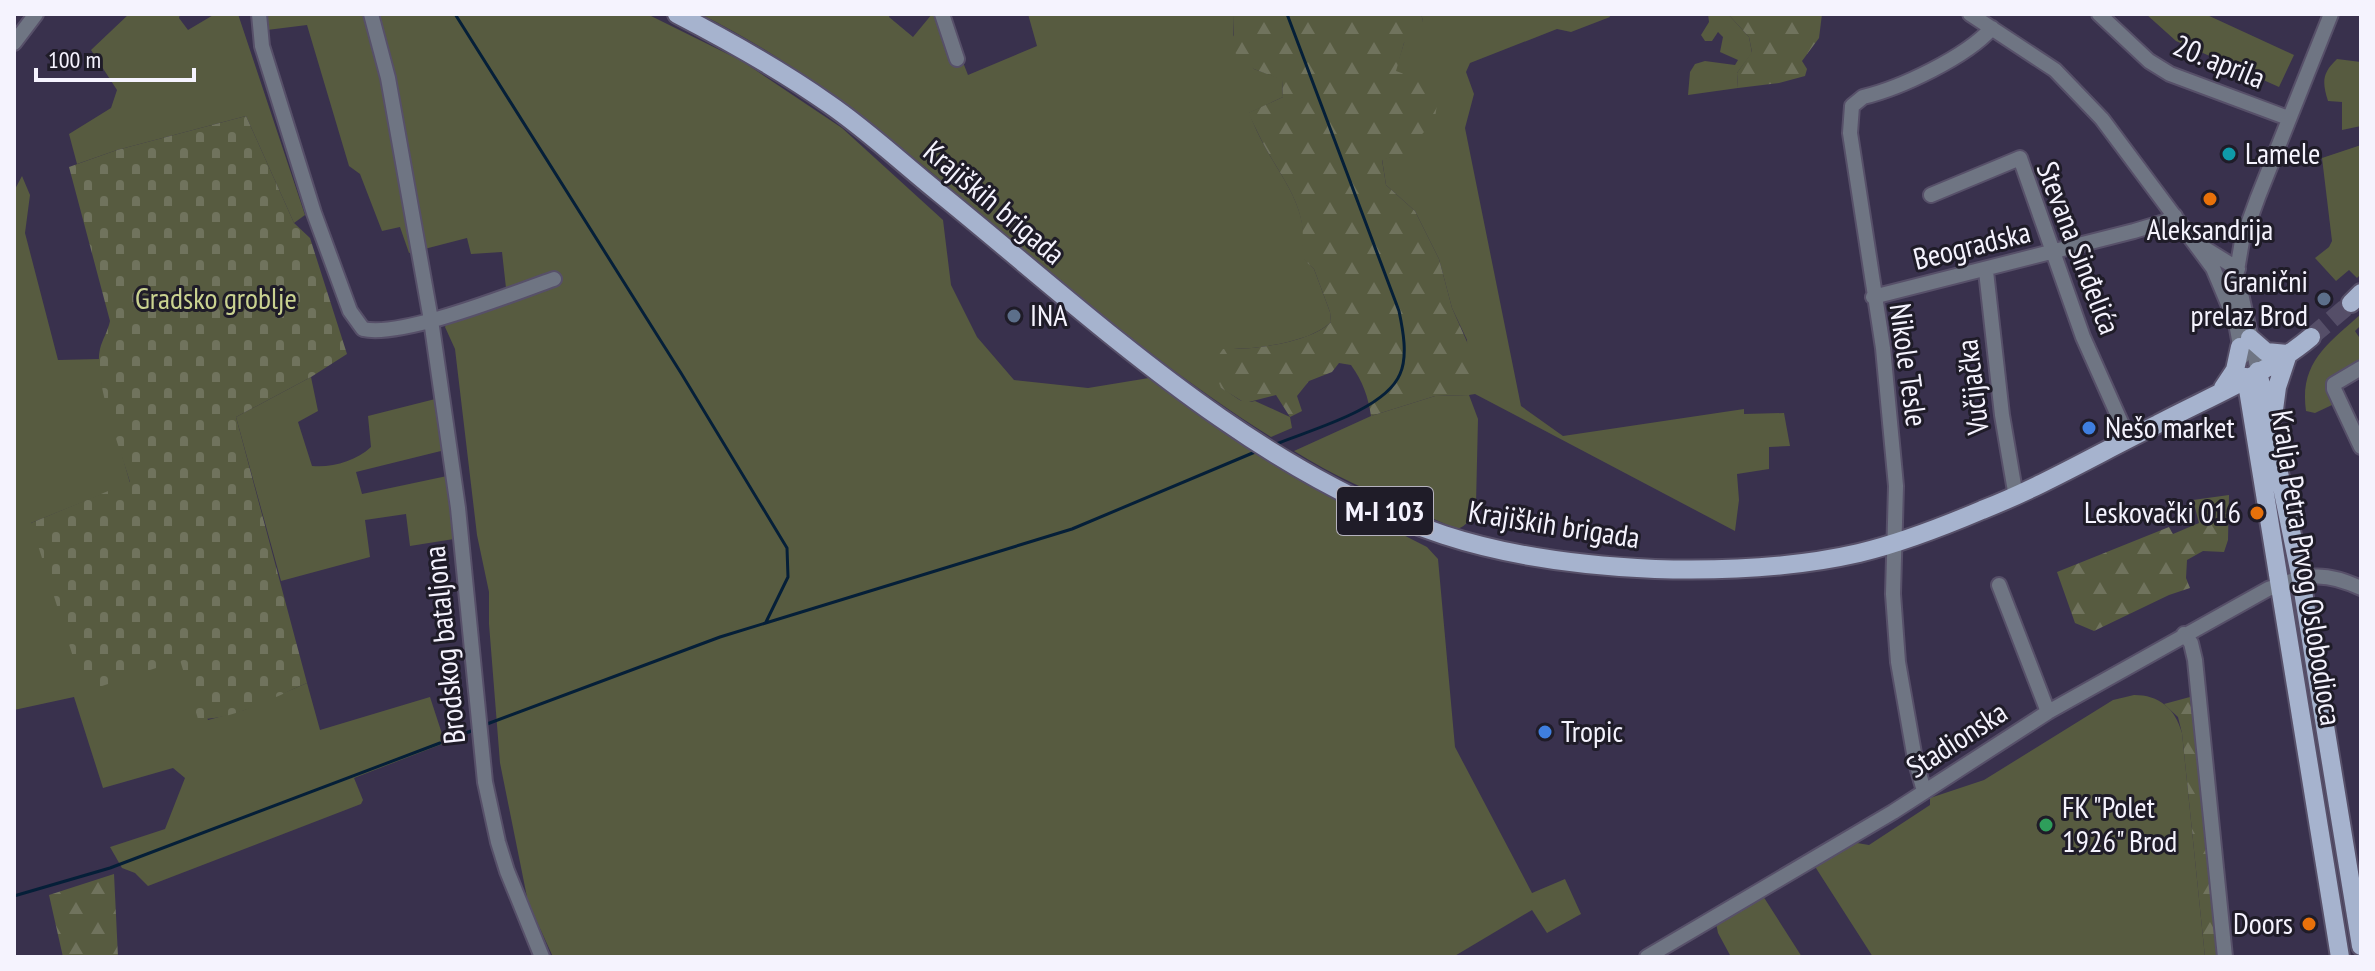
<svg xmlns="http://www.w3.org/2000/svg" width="2375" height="971" font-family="'PT Sans Narrow',sans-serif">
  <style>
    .grass { fill: #575b40 }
    .forest { fill: url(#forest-firs) }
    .cemetery { fill: url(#cemetery-stones) }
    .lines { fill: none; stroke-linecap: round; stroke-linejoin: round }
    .stream { stroke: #051f38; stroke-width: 3 }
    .major-tunnel { stroke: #554e68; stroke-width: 18; stroke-dasharray: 18 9; stroke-linecap: butt }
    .minor-casing { stroke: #575069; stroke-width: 18 }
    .major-casing { stroke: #575069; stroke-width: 22 }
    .minor { stroke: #6f7583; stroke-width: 14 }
    .major { stroke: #a6b3ce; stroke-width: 18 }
    .culture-dot { fill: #0f9aa8; stroke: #1f1c28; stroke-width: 3 }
    .food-dot { fill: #e8710a; stroke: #1f1c28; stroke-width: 3 }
    .service-dot { fill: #5c6f8a; stroke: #1f1c28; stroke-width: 3 }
    .shop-dot { fill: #3f7fe0; stroke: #1f1c28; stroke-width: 3 }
    .leisure-dot { fill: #2e9e5b; stroke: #1f1c28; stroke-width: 3 }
    .labels { text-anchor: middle; stroke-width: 6; stroke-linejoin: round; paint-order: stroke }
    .shield { fill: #1f1c28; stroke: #b5b2be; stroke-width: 2 }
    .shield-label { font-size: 28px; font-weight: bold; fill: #f5f3fe }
    .street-label { font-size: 30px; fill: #f5f3fe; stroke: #1f1c28 }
    .poi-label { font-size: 30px; fill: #f5f3fe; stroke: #1f1c28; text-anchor: start }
    .park-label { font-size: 30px; fill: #cad390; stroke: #1f1c28 }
  </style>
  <defs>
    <pattern id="forest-firs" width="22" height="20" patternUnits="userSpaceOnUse" patternTransform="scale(2)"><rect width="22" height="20" fill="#575b40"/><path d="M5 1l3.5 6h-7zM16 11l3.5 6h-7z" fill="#70735d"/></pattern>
    <pattern id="cemetery-stones" width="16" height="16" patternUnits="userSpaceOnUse" patternTransform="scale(2)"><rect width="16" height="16" fill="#575b40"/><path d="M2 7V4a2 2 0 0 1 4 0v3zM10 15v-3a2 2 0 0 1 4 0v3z" fill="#70735d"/></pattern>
  </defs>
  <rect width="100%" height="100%" fill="#39314d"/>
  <path class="grass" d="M129 14H180L179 18 188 30 215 14H238L305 215 294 223 246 116 117 150 77 164 69 134 111 108 117 90 91 50Z
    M268 14H647L742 61 842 128 943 220 951 285 977 337 1014 380 1088 388 1155 377 1253 448 1368 517 1427 547 1438 559 1455 747 1532 893 1565 879 1581 914 1547 933 1532 910 1453 957H553L528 902 500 763 489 624V592L477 535 455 349 445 327 454 306 506 288 502 252 471 254 467 238 409 253 400 227 382 231 360 174 349 166 307 25 267 30Z
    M700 14H890L889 17 913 37 932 14H944L968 75 1037 46 1028 14H1233V35L1254 69 1282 79 1283 97 1249 113C1254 125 1259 136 1265 147 1284 181 1312 214 1301 256L1314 269 1330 312 1331 322C1310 343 1252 350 1223 349L1221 388C1235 394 1238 405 1255 401L1290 417 1292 428 1271 437C1175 377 1087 304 1000 230 906 151 812 69 700 14Z
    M1421 14H1609L1610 17 1571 32 1557 29 1470 63 1466 72 1474 94 1465 128 1521 406 1563 436 1744 409V414L1784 413 1790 446 1769 447V469L1737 474 1739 500 1735 531 1475 394 1469 395 1478 419 1476 504C1473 515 1468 526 1457 529 1402 505 1345 483 1294 451L1371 416 1435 396 1469 395 1467 340 1452 308 1439 259 1415 211 1386 185 1382 159C1402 155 1410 149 1421 132L1395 71 1404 43 1423 21Z
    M1708 14H1728L1749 37 1752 53 1737 73 1738 88 1688 95 1690 72 1695 64 1705 61 1735 65 1738 60 1720 52 1723 37 1718 32 1712 41H1705L1701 35 1709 22Z
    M2146 14H2205L2294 55 2279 87 2176 41Z
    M2337 59 2361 62V126L2342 130V102L2328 101C2322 82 2322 73 2337 59Z
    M2361 145V274L2357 278 2349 270 2336 281 2315 258 2329 247 2332 241 2322 158Z
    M22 176 30 195 25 233 58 360 100 359 102 385 130 483 31 523 180 659 208 720 244 710 307 683 320 730 430 697 445 743 354 778 363 800 361 804 148 886 135 873 122 868 110 847 165 829 185 778 173 768 103 788 74 697 14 710V191Z
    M2361 314V325L2355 331 2361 340V363L2329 387 2332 405 2315 413 2306 411C2299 362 2329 343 2361 314Z
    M311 377 318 411 298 422 312 466C332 468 356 461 371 447L368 416 447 396 445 450 356 472 362 494 447 476 454 539 410 546 406 514 365 520 370 557 281 581 236 417Z
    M2134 695C2159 695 2175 708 2182 733L2205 957H1873L1814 865 1851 842 1869 845 1930 805V798L1984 780 2113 700Z
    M1763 896 1802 957H1731L1718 933 1716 923Z"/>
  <path class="forest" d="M1233 14H1421L1423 21 1418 37 1404 43 1396 71 1434 85 1438 97 1434 125C1417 135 1421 139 1409 150 1401 156 1391 157 1382 160L1386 185 1415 211 1439 259 1452 308 1471 351 1469 362 1476 366V387L1469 395 1435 396 1371 416C1368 396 1363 382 1351 365L1339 363 1332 372 1309 381 1297 396 1302 411 1290 417 1276 395 1245 403 1221 388 1212 365 1223 349C1251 350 1311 343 1331 322L1330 312 1314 269 1300 256C1312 214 1284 181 1265 147 1259 136 1254 124 1248 113L1283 97 1282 80 1254 69 1234 52Z
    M1728 14H1822L1819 38 1802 61 1807 69 1805 76 1779 83 1738 88 1737 73 1752 52 1749 37Z
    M2229 495 2228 540 2224 552 2203 551 2187 560 2186 578 2190 588 2169 595 2094 631 2075 623 2057 572 2169 527 2173 534 2199 523 2193 500Z
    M2190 697 2220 957H2205L2182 733 2178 717 2164 704Z
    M114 874 118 957H63L49 895Z"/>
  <path class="cemetery" d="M246 116 294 223 310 238 347 354 311 377 236 417 307 683C274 697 235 720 198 719L180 660 84 692 31 523 130 482C121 451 93 380 100 349 102 340 108 331 110 321L69 167 117 150Z"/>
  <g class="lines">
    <path class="stream" d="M455 14 681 373 787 548 788 577 766 622
      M1276 444C1310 430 1385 410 1400 374 1408 356 1403 330 1399 311L1287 14
      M487 724 720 637 1072 529 1255 452
      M456 737 471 731
      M14 896 110 868 440 743"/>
    <path class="major-tunnel" d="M2311 337 2351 303"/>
    <g class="minor-casing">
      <path id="minor" d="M259 14 262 46 314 213 350 311 363 329C402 338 511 294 554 279
        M371 14 388 78 431 320 458 508 485 782 498 842 507 871 542 957
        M942 14 957 59
        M1970 14 2055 70 2102 119 2213 268 2234 318
        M2099 14 2149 61 2170 74 2288 118
        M14 43 36 14
        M1931 195 2020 158 2083 337 2128 438
        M2204 248 2238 269
        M1986 271 2002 415 2016 497
        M2240 289 2258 371
        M1873 297 2134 231 2164 222 2175 216
        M2242 357 2232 300 2242 241 2258 197 2331 14
        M2361 368 2334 384V389L2361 447
        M1999 585 2048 712
        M2184 634 2191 643 2195 660 2225 957
        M1924 791 1915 759 1898 662 1893 594 1896 486 1883 348 1850 133 1852 106 1863 97C1901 88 1966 57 1992 28
        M1647 957 1893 812 2048 712 2268 589C2308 575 2322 570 2361 588"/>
    </g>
    <g class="major-casing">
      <path id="major" d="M677 14C729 41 781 70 829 104 867 130 902 163 938 192 1091 316 1253 472 1444 535 1511 557 1585 566 1655 569 1722 571 1794 568 1859 553 1901 543 1942 527 1982 510 2043 486 2099 453 2158 424 2209 397 2267 374 2311 337
        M2351 303 2361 293
        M2250 338 2266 352 2288 354
        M2258 371 2301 579 2361 946
        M2246 377 2340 957
        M2223 388 2235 370 2240 347
        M2273 417 2277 387 2288 354"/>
    </g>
    <use href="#minor" class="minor"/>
    <use href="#major" class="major"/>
  </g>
  <circle class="culture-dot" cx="2229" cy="154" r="8"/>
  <g class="food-dot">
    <circle cx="2210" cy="199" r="8"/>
    <circle cx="2257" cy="513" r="8"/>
    <circle cx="2309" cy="924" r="8"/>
  </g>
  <g class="service-dot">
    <circle cx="2324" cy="299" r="8"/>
    <circle cx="1014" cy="316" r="8"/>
  </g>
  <g class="shop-dot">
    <circle cx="2089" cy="428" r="8"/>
    <circle cx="1545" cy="732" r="8"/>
  </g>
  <circle class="leisure-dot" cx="2046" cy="825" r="8"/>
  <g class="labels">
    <rect class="shield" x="1337" y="487" width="96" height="48" rx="6"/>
    <g class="shield-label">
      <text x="1385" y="521">M-I 103</text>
    </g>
    <g class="street-label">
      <text transform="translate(2219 62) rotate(22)" y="10">20. aprila</text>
      <text transform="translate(994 203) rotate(40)" y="10">Krajiških brigada</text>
      <text transform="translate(1972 246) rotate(-14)" y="10">Beogradska</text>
      <text transform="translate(2078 248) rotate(69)" y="10">Stevana Sinđelića</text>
      <text transform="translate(1908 365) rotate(82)" y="10">Nikole Tesle</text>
      <text transform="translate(1973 387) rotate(-97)" y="10">Vučijačka</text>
      <text transform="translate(1554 525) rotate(9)" y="10">Krajiških brigada</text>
      <text transform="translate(2306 568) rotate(81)" y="10">Kralja Petra Prvog Oslobodioca</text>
      <text transform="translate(445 645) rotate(-96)" y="10">Brodskog bataljona</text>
      <text transform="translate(1957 740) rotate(-33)" y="10">Stadionska</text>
    </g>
    <g class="poi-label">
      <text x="2245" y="164">Lamele</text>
      <text x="2210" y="240" text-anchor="middle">Aleksandrija</text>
      <text x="2308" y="292" text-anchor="end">Granični<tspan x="2308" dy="34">prelaz Brod</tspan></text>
      <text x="1030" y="326">INA</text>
      <text x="2105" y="438">Nešo market</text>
      <text x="2241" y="523" text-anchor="end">Leskovački 016</text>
      <text x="1561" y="742">Tropic</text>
      <text x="2062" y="818">FK "Polet<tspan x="2062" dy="34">1926" Brod</tspan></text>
      <text x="2293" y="934" text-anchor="end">Doors</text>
    </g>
    <g class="park-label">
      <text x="216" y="309">Gradsko groblje</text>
    </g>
  </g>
  <rect width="2375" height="971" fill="none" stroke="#f5f3fe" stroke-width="32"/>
  <path d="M36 68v12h158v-12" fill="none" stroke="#f5f3fe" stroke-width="4"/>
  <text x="48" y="68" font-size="24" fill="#f5f3fe" stroke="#1f1c28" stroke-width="6" paint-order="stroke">100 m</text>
</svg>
